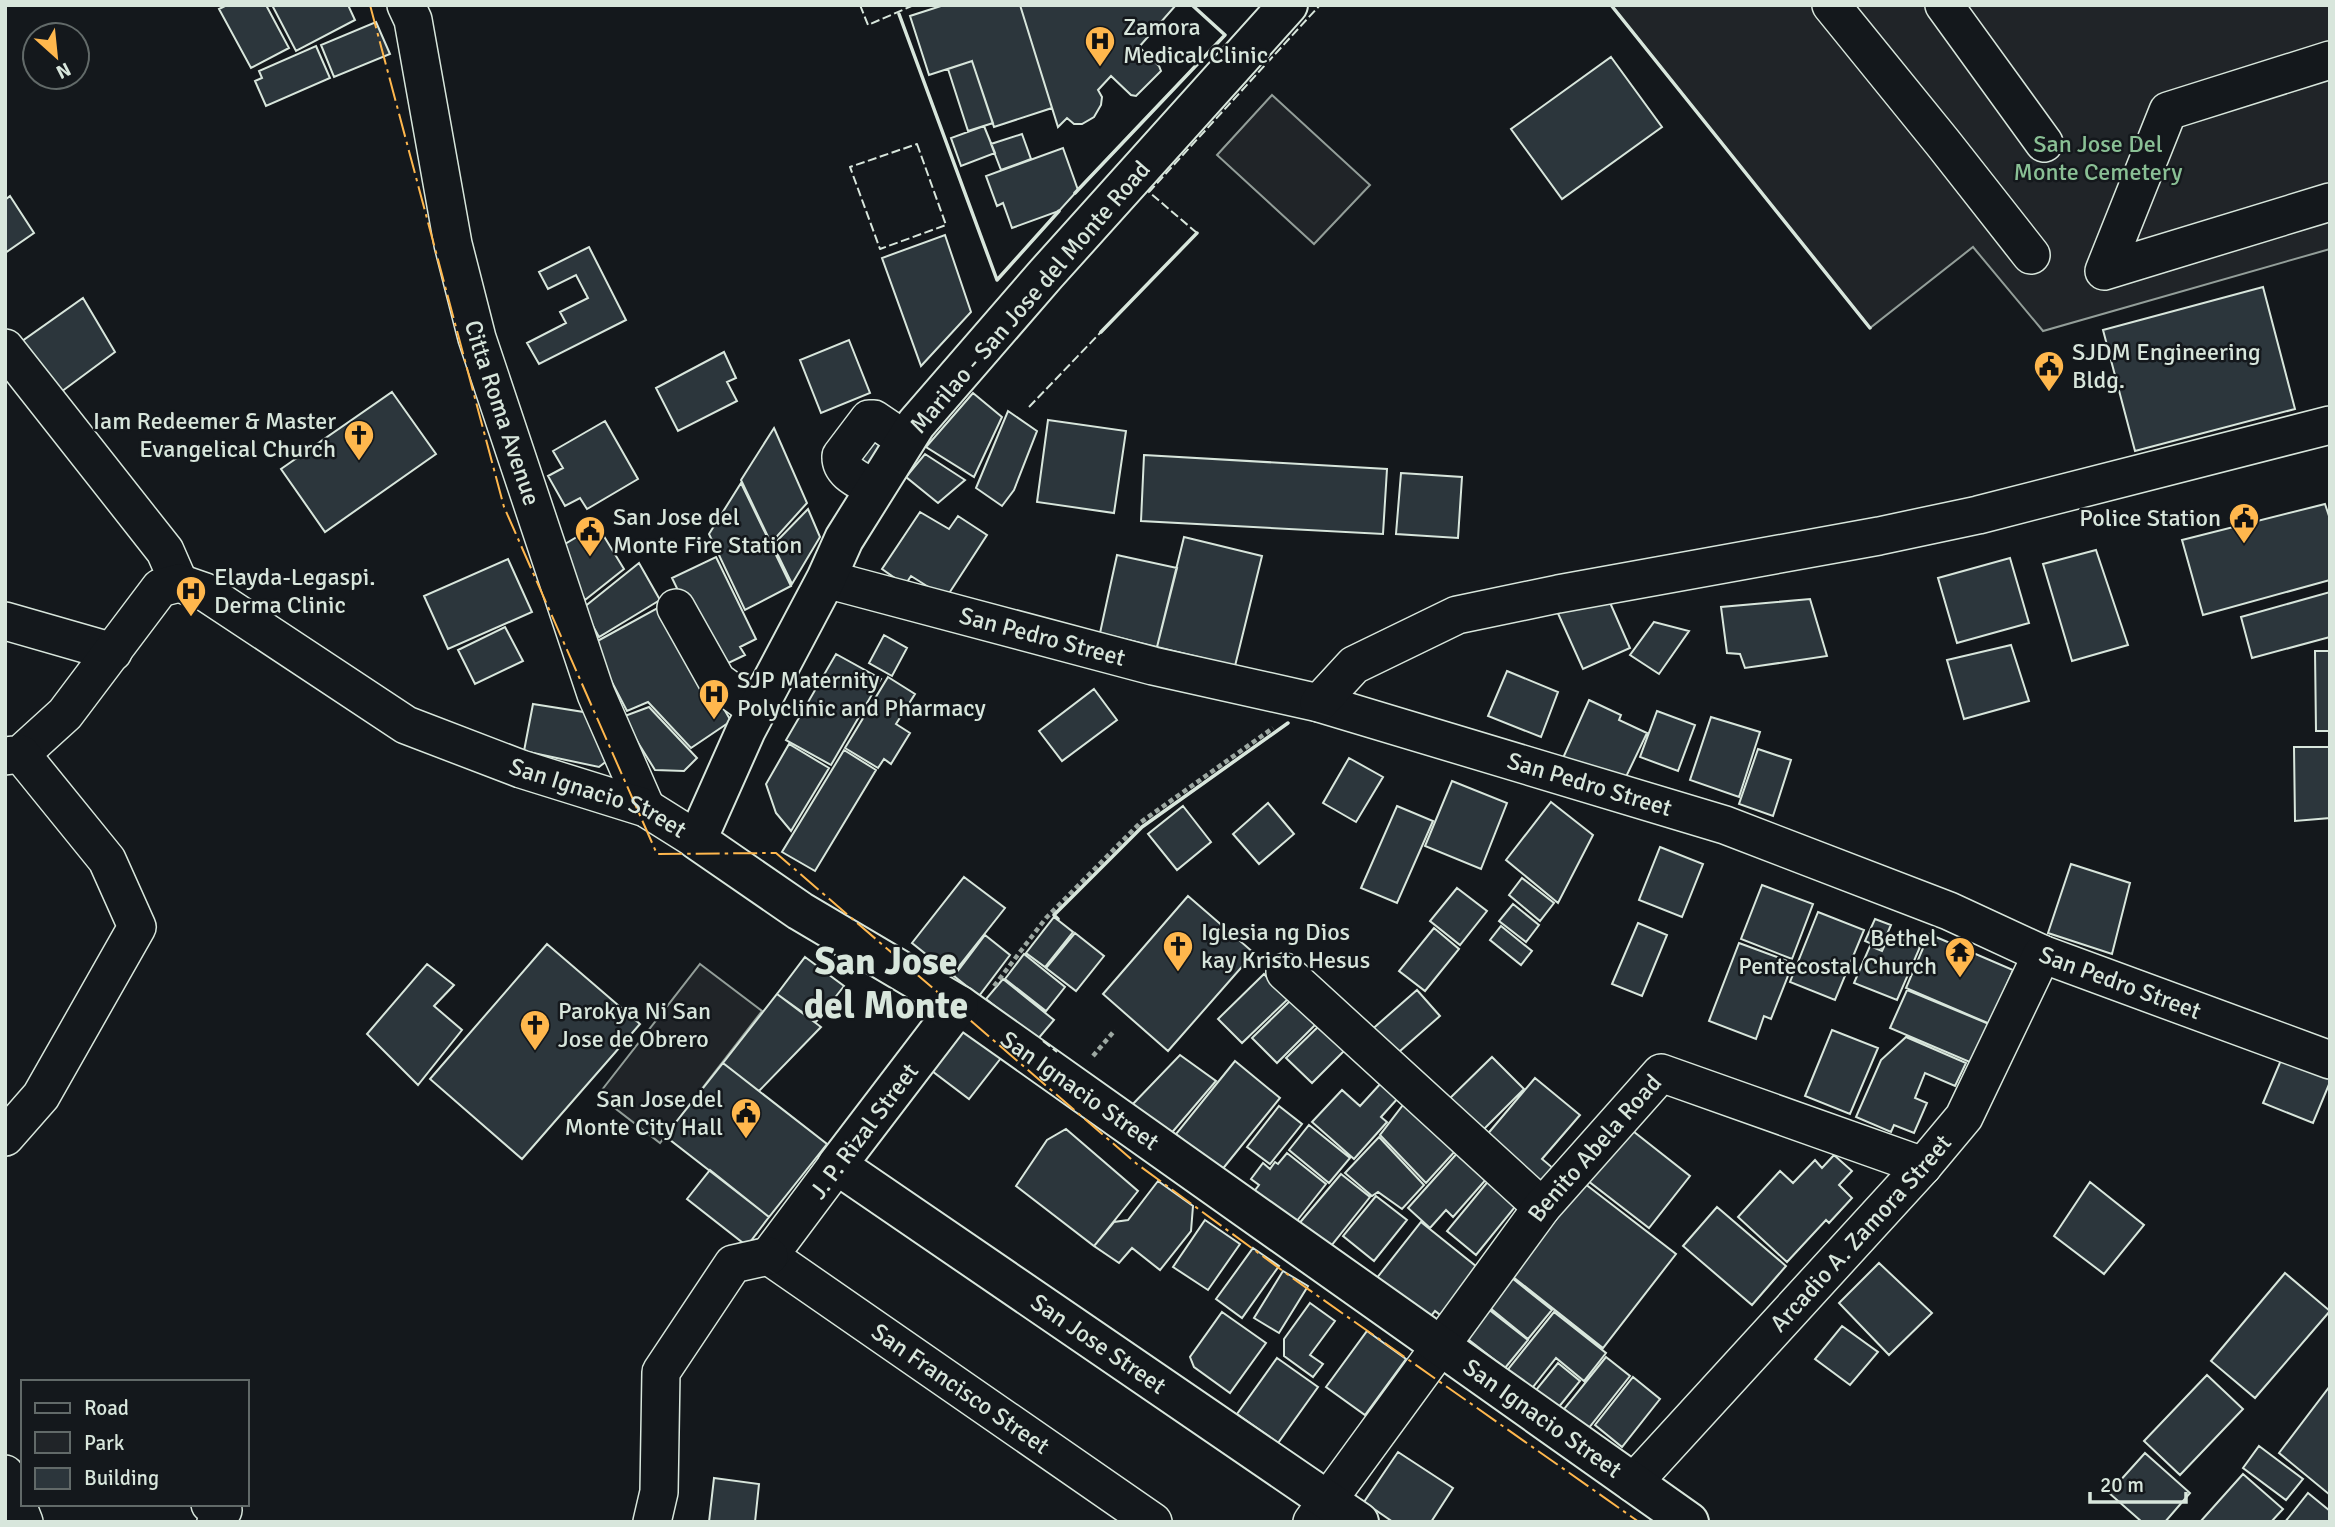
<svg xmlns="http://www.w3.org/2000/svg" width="2335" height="1527" font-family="Signika,sans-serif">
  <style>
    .green { fill: #202428; stroke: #939e99; stroke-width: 2 }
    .building { fill: #2c363c; stroke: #d8e6dc; stroke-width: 2 }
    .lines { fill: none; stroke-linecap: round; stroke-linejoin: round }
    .minor-casing { stroke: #d8e6dc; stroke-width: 40 }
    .major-casing { stroke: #d8e6dc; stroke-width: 42 }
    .path { stroke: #9da8a2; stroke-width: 4.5; stroke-dasharray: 5 3.5; stroke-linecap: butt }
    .minor { stroke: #14181c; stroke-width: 37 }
    .major { stroke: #14181c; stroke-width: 38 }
    .fence { stroke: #d8e6dc; stroke-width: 2; stroke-dasharray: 9 3.5; stroke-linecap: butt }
    .wall { stroke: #d8e6dc; stroke-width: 3.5 }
    .power { stroke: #ffb74d; stroke-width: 2; stroke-dasharray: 24 5 3.5 5; stroke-linecap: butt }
    .labels { text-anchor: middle; stroke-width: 5; stroke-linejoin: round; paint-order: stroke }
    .poi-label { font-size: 24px; fill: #d8e6dc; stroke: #14181c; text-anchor: start }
    .park-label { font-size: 24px; fill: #8ac095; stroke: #14181c }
    .street-label { font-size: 24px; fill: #d8e6dc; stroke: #14181c }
    .town-label { font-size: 38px; font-weight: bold; fill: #d8e6dc; stroke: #14181c }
  </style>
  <rect width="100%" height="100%" fill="#14181c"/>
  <path class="green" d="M1611 5H2330V249L2043 331 1973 247 1870 328Z
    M1272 95 1370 185 1314 244 1217 155Z
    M700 964 762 1011 660 1143 598 1095Z"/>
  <path class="building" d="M227 5H266L289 48 251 68 219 9Z
    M272 5H348L355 20 296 51Z
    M944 5H1020L1052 108 994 127 972 61 929 75 910 16Z
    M1020 5H1176L1139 47 1159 66 1161 71 1136 96 1131 95 1111 76 1098 90 1102 97 1101 105 1094 117 1082 124H1074L1067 118 1058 127Z
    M376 22 390 54 334 77 321 45Z
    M316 46 330 78 266 106 255 81 262 78 259 71Z
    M1611 57 1662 127 1562 199 1511 129Z
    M972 61 993 123 968 131 948 69Z
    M984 126 995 153 961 166 951 138Z
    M1022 134 1031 159 1001 170 991 144Z
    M1063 148 1078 190 1059 211 1012 228 1003 203 997 206 986 176Z
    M10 196 34 233 5 253V200Z
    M945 235 971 312 921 366 882 258Z
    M589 247 626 320 539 364 527 343 566 323 560 312 588 298 576 275 548 289 539 272Z
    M2263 287 2295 409 2135 451 2103 330Z
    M83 298 115 352 61 392 18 344Z
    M849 340 870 393 821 413 800 360Z
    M724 352 736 378 727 382 737 401 678 431 656 388Z
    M392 392 436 454 325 532 281 469Z
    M973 393 1002 417 974 477 926 447Z
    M1008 411 1037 431 1014 490 1002 506 976 488Z
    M1048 420 1126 431 1114 513 1037 502Z
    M605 421 638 479 587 509 580 498 565 506 548 476 563 468 553 451Z
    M774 428 807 503 771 543 741 480Z
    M863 434 882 447 865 473 846 461Z
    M925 454 965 480 938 503 906 477Z
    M1144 455 1387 469 1383 534 1141 521Z
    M1401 473 1462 477 1458 538 1396 534Z
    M741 483 791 586 745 610 709 534Z
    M2325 504 2330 519V580L2203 615 2182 540Z
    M808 509 820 537 792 584 773 545Z
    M920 512 949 529 958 516 987 535 946 598 911 576 905 585 882 569Z
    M597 525 624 569 585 600 569 573 560 547Z
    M1184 537 1262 556 1235 666 1157 647Z
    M2096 550 2128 645 2072 661 2043 564Z
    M1117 555 1177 568 1157 647 1100 633Z
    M716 557 756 639 740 647 745 655 716 669 672 578Z
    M2010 558 2029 623 1957 643 1938 578Z
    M508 559 532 612 448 649 424 596Z
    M639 563 660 600 599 637 583 608Z
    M1604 589 1630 648 1583 669 1556 609Z
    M2330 592V637L2252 658 2241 617Z
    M1810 599 1827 656 1745 668 1740 654 1727 653 1721 607Z
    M663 605 731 721 691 748 648 702 627 711 592 644Z
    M1654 622 1689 631 1659 674 1630 655Z
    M505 627 523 661 475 684 458 650Z
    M884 635 907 648 892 676 869 663Z
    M2011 645 2029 701 1964 719 1947 660Z
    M2315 651H2330V731H2316Z
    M836 654 881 679 831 765 786 740Z
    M1507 671 1558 692 1541 737 1488 716Z
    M888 677 915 694 896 724 910 733 891 764 884 759 878 768 845 748Z
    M1094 689 1117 720 1062 761 1039 731Z
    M1589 700 1621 715 1619 720 1647 733 1624 781 1563 758Z
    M533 704 596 714 612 757 599 767 524 751Z
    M649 707 697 758 684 771 655 770 622 717Z
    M1657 711 1695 725 1678 771 1640 757Z
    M1711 717 1760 732 1739 797 1690 780Z
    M789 744 829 768 791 831 776 813 766 784Z
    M2294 747H2330V818L2295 821Z
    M1758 749 1791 760 1773 816 1739 804Z
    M844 750 876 770 815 871 782 852Z
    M1349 758 1383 777 1356 822 1323 803Z
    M1452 781 1507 803 1481 869 1425 846Z
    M1551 802 1593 835 1558 903 1506 860Z
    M1268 803 1294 834 1259 864 1233 834Z
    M1183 806 1211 842 1177 870 1148 834Z
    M1397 806 1433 821 1397 903 1361 888Z
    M1660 847 1703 864 1682 917 1639 900Z
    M2071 864 2130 883 2112 954 2048 933Z
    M964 877 1005 908 952 975 912 943Z
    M1522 878 1554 903 1540 921 1509 895Z
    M1762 885 1813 904 1792 959 1741 939Z
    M1457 888 1487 911 1460 945 1430 921Z
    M1188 896 1254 953 1168 1051 1103 994Z
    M1513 904 1539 925 1526 942 1499 921Z
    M1818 912 1864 930 1835 1000 1790 982Z
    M1054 917 1073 932 1045 967 1026 953Z
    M1875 919 1891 925 1881 948 1865 941Z
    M1638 923 1667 935 1642 996 1612 984Z
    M1501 926 1532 951 1521 965 1490 940Z
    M1434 928 1459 949 1425 991 1399 971Z
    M1075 933 1104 956 1076 991 1046 968Z
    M1890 934 1920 947 1897 1000 1854 983 1870 946 1882 951Z
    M1929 934 2013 970 1990 1024 1906 988Z
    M985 935 1010 955 979 996 954 976Z
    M1739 943 1793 963 1771 1019 1764 1016 1756 1039 1709 1021Z
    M547 944 640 1024 522 1159 430 1079Z
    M1024 954 1065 987 1046 1011 1005 979Z
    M805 957 844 986 816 1022 777 994Z
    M427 964 454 985 434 1006 462 1030 418 1085 367 1034Z
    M1264 974 1288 999 1242 1043 1218 1019Z
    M1003 979 1054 1020 1037 1040 986 999Z
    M1417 990 1440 1016 1392 1058 1369 1032Z
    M1907 990 1989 1024 1972 1063 1890 1028Z
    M777 994 821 1027 759 1091 723 1063Z
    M1292 999 1317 1023 1277 1063 1252 1038Z
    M1322 1023 1347 1048 1312 1083 1286 1058Z
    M963 1030 1001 1058 969 1099 932 1071Z
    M1832 1030 1878 1048 1850 1114 1805 1096Z
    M1906 1037 1966 1063 1955 1086 1925 1073 1915 1098 1927 1103 1914 1133 1894 1125 1891 1132 1856 1117 1881 1060Z
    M2284 1053 2330 1071V1082L2313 1123 2263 1103Z
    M1180 1055 1216 1081 1169 1136 1131 1106Z
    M1492 1057 1524 1089 1478 1135 1446 1102Z
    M1235 1061 1280 1098 1221 1171 1176 1134Z
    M723 1063 827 1144 769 1217 665 1136Z
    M1535 1078 1580 1115 1542 1159 1554 1169 1536 1190 1480 1143Z
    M1382 1082 1399 1097 1381 1117 1387 1122 1354 1159 1312 1122 1342 1090 1360 1106Z
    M1406 1101 1457 1149 1426 1183 1380 1135Z
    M1279 1106 1302 1124 1270 1164 1247 1147Z
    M1624 1124 1690 1176 1649 1228 1583 1177Z
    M1309 1125 1350 1158 1329 1183 1289 1150Z
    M1066 1129 1138 1191 1094 1246 1016 1186 1047 1140Z
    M1379 1137 1424 1185 1402 1209 1378 1192 1372 1196 1345 1173Z
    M1460 1150 1489 1176 1453 1217 1446 1210 1430 1228 1408 1208Z
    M1287 1153 1326 1184 1296 1222 1252 1194 1259 1185 1251 1179 1263 1163 1270 1169 1275 1162 1278 1164Z
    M1834 1155 1852 1171 1839 1185 1852 1198 1829 1223 1826 1220 1787 1262 1738 1217 1780 1171 1793 1183 1815 1160 1822 1168Z
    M710 1170 769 1217 747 1246 687 1199Z
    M1341 1174 1370 1197 1327 1251 1297 1226Z
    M1490 1179 1519 1202 1476 1255 1447 1231Z
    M1580 1180 1676 1254 1603 1348 1508 1273Z
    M1158 1181 1193 1206 1191 1231 1160 1270 1132 1248 1119 1263 1094 1246 1114 1222 1128 1220Z
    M2090 1182 2144 1225 2104 1274 2054 1236Z
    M1376 1196 1407 1220 1374 1261 1343 1236Z
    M1717 1207 1786 1266 1752 1305 1683 1246Z
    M1205 1220 1240 1244 1208 1290 1173 1267Z
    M1421 1222 1477 1267 1460 1288 1464 1293 1444 1318 1435 1311 1428 1320 1376 1279Z
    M1253 1248 1279 1266 1242 1318 1216 1299Z
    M1879 1263 1932 1313 1889 1355 1839 1303Z
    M1283 1271 1308 1286 1279 1333 1254 1318Z
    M2285 1273 2330 1311 2255 1398 2211 1361Z
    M1507 1274 1552 1310 1528 1339 1484 1303Z
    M1310 1303 1335 1321 1310 1355 1323 1364 1313 1377 1284 1356V1339Z
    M1483 1305 1528 1340 1505 1368 1460 1333Z
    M1222 1312 1266 1343 1230 1393 1194 1367 1190 1357Z
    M1554 1312 1606 1353 1584 1381 1556 1358 1529 1392 1505 1373Z
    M1842 1326 1878 1352 1850 1385 1815 1359Z
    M1367 1331 1406 1359 1365 1415 1326 1387Z
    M1606 1357 1630 1376 1588 1429 1564 1409Z
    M1277 1358 1318 1387 1278 1443 1237 1414Z
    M1558 1363 1580 1381 1558 1408 1536 1390Z
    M2207 1375 2243 1409 2180 1475 2144 1441Z
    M1633 1377 1660 1399 1622 1447 1595 1425Z
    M2330 1386V1495L2279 1453Z
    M2259 1446 2303 1479 2286 1500 2243 1468Z
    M1398 1452 1453 1488 1431 1522H1393L1364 1502Z
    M2145 1453 2190 1493 2165 1522H2142L2109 1493Z
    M2243 1474 2283 1509 2271 1522H2200Z
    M714 1478 759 1484 755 1522H709Z
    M2308 1493 2330 1511V1522H2285Z"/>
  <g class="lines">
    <g class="minor-casing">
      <g id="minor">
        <path id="s1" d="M406 5 413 20 453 244 477 338 596 694 646 808"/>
        <path d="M1831 5 1943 143 2031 255"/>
        <path d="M1944 5 2044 143"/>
        <path d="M2330 60 2168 111 2104 271 2330 202"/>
        <path d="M5 348 165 551 179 583"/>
        <path d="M875 489C862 481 840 474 841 456L869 419H874L905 440"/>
        <path id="s2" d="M826 579 1153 666 1319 703 1725 825 1949 911 2042 954 2330 1060"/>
        <path id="s3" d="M179 583 205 592 406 725 521 769 646 808 697 840"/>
        <path d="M676 608 717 681 757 710"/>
        <path d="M5 621 113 652"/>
        <path d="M1319 703 1354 665 1457 615 1558 594 1879 536 1978 515 2330 425"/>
        <path d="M5 756 21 754 65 714 160 588 179 583"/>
        <path d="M1285 972 1542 1207"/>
        <path d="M5 1137 41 1096 137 927 107 860 21 754"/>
        <path id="s4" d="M769 1256 1153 1522"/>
        <path d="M769 1256 837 1165"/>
        <path d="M5 1474 24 1522"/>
        <path id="s5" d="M1633 1483 1923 1166 1964 1117 2042 954"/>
        <path d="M210 1504 223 1510 216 1522"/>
        <path d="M652 1522 659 1492 661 1372 733 1264 769 1256"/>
        <path id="s6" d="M1312 1522 1542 1207 1661 1073 1923 1166"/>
      </g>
    </g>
    <g class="major-casing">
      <g id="major">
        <path id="s7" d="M1288 5 1046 274 916 424 844 539 826 579 746 730 697 840 800 911 959 1005 1689 1522"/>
        <path id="s8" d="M959 1005 837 1165 1359 1522"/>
      </g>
    </g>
    <path class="path" d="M994 986 1046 918 1141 822 1273 728
      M1093 1056 1115 1030"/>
    <use href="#minor" class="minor"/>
    <use href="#major" class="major"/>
    <path class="fence" d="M860 5 868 25 914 5
      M917 144 946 225 880 249 850 167Z
      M1197 233 1149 192 1320 5
      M1029 407 1101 332
      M1043 1041 1057 1052"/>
    <path class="wall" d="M1611 5 1870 328
      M899 14 997 280 1059 211
      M1075 193 1225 35 1192 5
      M1101 332 1197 233
      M1058 919 1054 915 1142 827 1288 723"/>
    <path class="power" d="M370 5 504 507 657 854 776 853 1137 1164 1298 1282 1639 1522"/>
  </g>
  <defs>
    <g id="hospital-pin" transform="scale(1.575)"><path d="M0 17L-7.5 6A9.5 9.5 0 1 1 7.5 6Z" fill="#ffb74d" stroke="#14181c"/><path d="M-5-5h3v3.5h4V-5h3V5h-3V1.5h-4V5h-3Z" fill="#111"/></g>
    <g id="civic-pin" transform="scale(1.575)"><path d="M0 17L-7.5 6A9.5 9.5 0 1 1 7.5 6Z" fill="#ffb74d" stroke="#14181c"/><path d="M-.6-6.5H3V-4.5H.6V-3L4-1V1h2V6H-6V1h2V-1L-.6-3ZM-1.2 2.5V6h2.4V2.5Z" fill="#111"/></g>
    <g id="church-pin" transform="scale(1.575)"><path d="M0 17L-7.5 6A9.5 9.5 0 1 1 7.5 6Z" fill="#ffb74d" stroke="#14181c"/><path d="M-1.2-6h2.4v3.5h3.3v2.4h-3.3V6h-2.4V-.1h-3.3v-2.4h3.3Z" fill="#111"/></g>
    <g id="temple-pin" transform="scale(1.575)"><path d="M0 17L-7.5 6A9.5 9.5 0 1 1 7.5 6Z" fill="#ffb74d" stroke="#14181c"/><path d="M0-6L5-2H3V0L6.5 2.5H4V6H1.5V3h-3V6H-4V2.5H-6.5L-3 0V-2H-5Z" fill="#111"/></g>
  </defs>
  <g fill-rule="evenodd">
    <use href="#hospital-pin" x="1100" y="41"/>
    <use href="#civic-pin" x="2049" y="366"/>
    <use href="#church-pin" x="359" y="435"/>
    <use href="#civic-pin" x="2244" y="518"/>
    <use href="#civic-pin" x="590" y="531"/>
    <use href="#hospital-pin" x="191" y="591"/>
    <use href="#hospital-pin" x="714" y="694"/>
    <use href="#church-pin" x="1178" y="946"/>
    <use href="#temple-pin" x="1960" y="952"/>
    <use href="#church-pin" x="535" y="1025"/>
    <use href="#civic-pin" x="746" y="1113"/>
  </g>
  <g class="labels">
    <g class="poi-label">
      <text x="1123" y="35">Zamora<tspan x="1123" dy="28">Medical Clinic</tspan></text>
      <text x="2072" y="360">SJDM Engineering<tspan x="2072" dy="28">Bldg.</tspan></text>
      <text x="336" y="429" text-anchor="end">Iam Redeemer &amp; Master<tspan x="336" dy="28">Evangelical Church</tspan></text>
      <text x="613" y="525">San Jose del<tspan x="613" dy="28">Monte Fire Station</tspan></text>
      <text x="2221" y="526" text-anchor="end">Police Station</text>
      <text x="214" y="585">Elayda-Legaspi.<tspan x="214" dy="28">Derma Clinic</tspan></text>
      <text x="737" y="688">SJP Maternity<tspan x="737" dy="28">Polyclinic and Pharmacy</tspan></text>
      <text x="1201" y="940">Iglesia ng Dios<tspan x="1201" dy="28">kay Kristo Hesus</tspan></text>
      <text x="1937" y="946" text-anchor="end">Bethel<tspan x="1937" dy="28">Pentecostal Church</tspan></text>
      <text x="558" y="1019">Parokya Ni San<tspan x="558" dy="28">Jose de Obrero</tspan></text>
      <text x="723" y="1107" text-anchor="end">San Jose del<tspan x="723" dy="28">Monte City Hall</tspan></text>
    </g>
    <g class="park-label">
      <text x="2098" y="152">San Jose Del<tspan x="2098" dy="28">Monte Cemetery</tspan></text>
    </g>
    <g class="street-label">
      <text transform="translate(1030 297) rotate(-49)" y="8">Marilao - San Jose del Monte Road</text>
      <text dy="8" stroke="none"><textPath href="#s1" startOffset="420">Citta Roma Avenue</textPath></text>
      <text dy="8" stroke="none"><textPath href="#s2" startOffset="224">San Pedro Street</textPath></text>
      <text dy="8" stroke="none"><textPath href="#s2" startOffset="791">San Pedro Street</textPath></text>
      <text dy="8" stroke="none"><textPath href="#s3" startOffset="474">San Ignacio Street</textPath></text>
      <text dy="8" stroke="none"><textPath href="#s2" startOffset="1358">San Pedro Street</textPath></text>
      <text dy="8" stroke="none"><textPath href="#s7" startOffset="1489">San Ignacio Street</textPath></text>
      <text transform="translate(864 1131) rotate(-53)" y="8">J. P. Rizal Street</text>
      <text dy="8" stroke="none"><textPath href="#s6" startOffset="469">Benito Abela Road</textPath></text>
      <text dy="8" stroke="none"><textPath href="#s5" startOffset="338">Arcadio A. Zamora Street</textPath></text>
      <text dy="8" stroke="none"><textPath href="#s8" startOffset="518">San Jose Street</textPath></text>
      <text dy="8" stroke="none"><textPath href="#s4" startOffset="233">San Francisco Street</textPath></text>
      <text dy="8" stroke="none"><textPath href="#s7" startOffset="2056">San Ignacio Street</textPath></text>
    </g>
    <g class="town-label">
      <text x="886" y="974">San Jose<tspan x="886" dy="44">del Monte</tspan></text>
    </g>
  </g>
  <rect width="2335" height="1527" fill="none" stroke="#d8e6dc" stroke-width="14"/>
  <rect x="21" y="1380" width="228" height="126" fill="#14181c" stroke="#626a69" stroke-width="2"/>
  <rect x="35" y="1403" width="35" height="10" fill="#14181c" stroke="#626a69" stroke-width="2"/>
  <text x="84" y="1415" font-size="21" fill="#d8e6dc">Road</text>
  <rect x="35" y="1432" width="35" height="21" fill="#202428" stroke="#626a69" stroke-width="2"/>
  <text x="84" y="1450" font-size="21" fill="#d8e6dc">Park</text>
  <rect x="35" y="1468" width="35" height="21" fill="#2c363c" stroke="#626a69" stroke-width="2"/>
  <text x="84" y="1485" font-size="21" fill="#d8e6dc">Building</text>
  <g transform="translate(56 56) rotate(153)"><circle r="33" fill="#14181c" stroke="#626a69" stroke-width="2"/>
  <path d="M0-5L12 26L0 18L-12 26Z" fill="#ffb74d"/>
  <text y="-10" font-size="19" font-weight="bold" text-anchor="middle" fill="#d8e6dc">N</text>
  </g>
  <path d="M2090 1492v10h96v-10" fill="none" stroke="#d8e6dc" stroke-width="3.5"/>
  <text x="2100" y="1492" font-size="21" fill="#d8e6dc" stroke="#14181c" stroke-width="5" paint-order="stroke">20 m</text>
</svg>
